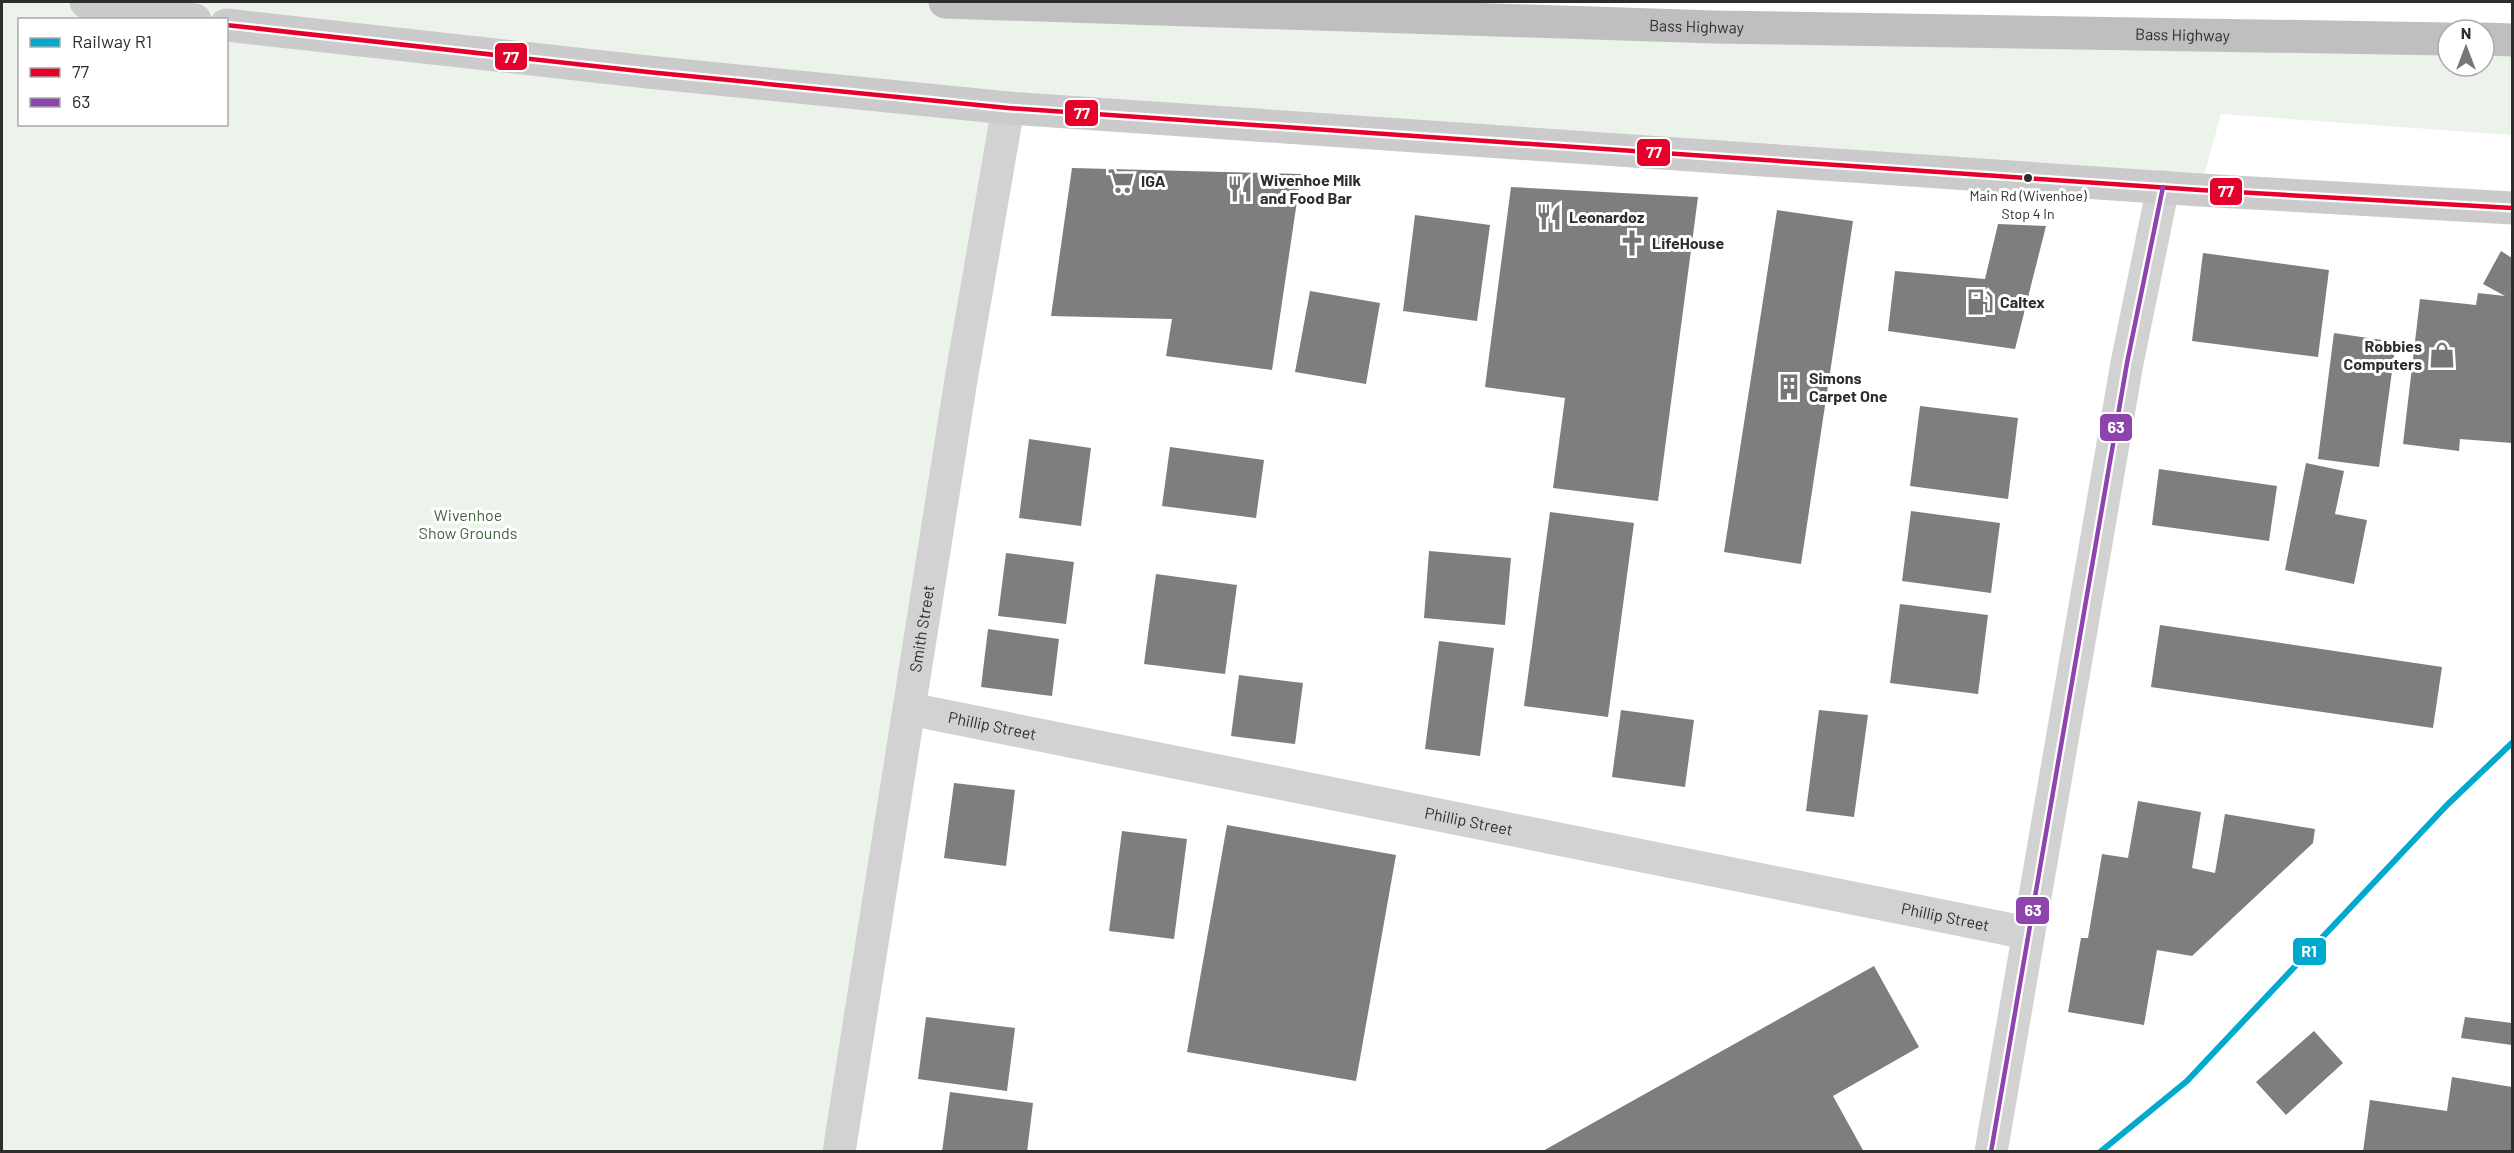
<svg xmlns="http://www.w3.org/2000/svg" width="2514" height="1153" font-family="Barlow,sans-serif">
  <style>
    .green { fill: #ecf3eb; fill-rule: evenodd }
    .building { fill: #7e7e7e }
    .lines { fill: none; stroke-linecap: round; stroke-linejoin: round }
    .street { stroke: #d2d2d2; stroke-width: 33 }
    .secondary { stroke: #cbcbcb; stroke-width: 33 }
    .highway { stroke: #bfbfbf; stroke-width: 33 }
    .bus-1-casing { stroke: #fff; stroke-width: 9 }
    .bus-2-casing { stroke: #fff; stroke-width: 9 }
    .bus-1 { stroke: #e4002b; stroke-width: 4.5 }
    .bus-2 { stroke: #8e44ad; stroke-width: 4.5 }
    .rail-1-casing { stroke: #fff; stroke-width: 10 }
    .rail-1 { stroke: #00a9ce; stroke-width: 6 }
    .bus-dot { fill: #2d2d2d; stroke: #fff; stroke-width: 2 }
    .labels { text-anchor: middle; stroke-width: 6; stroke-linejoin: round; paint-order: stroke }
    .bus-label { font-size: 14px; fill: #2d2d2d; stroke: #fff }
    .street-label { font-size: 16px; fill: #2d2d2d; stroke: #fff }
    .poi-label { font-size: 16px; font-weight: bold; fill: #2d2d2d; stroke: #fff; text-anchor: start }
    .park-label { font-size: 16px; fill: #42653d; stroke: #fff }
    .line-badge { stroke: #fff; stroke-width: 2 }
    .badge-label { font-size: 16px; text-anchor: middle; font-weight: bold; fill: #fff }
  </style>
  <rect width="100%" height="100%" fill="#fff"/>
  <path class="green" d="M2 2H945L2448 39V66H2484V39L2512 40V135L2221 114 2200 190 1008 108 839 1151 2 1152ZM20 20H226V124H20Z"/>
  <path class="building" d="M1072 168 1301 174 1272 370 1166 356 1172 319 1051 316Z
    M1511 187 1698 197 1658 501 1553 488 1565 398 1485 387Z
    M1777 210 1853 221 1801 564 1724 552Z
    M1415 215 1490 225 1477 321 1403 311Z
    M1998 224 2046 226 2015 349 1888 331 1895 271 1985 279Z
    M2501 251 2512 258V443L2460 439 2459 451 2403 444 2420 299 2476 305 2478 293 2505 296 2483 284Z
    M2203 253 2329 270 2318 357 2192 341Z
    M1310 291 1380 303 1366 384 1295 372Z
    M2334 333 2396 342 2379 467 2318 459Z
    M1920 406 2018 418 2008 499 1910 486Z
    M1029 439 1091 448 1081 526 1019 518Z
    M1170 447 1264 460 1256 518 1162 506Z
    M2306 463 2344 471 2335 514 2367 520 2354 584 2285 570Z
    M2159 469 2277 486 2269 541 2152 525Z
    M1911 511 2000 523 1991 593 1902 581Z
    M1550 512 1634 523 1608 717 1524 706Z
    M1429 551 1511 558 1505 625 1424 618Z
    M1006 553 1074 562 1066 624 998 616Z
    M1156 574 1237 585 1225 674 1144 664Z
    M1900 604 1988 615 1978 694 1890 683Z
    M2160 625 2442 667 2433 728 2151 687Z
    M988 629 1059 639 1052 696 981 687Z
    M1439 641 1494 648 1480 756 1425 749Z
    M1239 675 1303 683 1295 744 1231 736Z
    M1621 710 1694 720 1685 787 1612 777Z
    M1819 710 1868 715 1854 817 1806 811Z
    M954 783 1015 790 1006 866 944 858Z
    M2138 801 2201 812 2192 868 2215 873 2225 814 2315 829 2313 843 2192 956 2157 950 2144 1025 2068 1012 2081 938H2088L2102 854 2128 858Z
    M1227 825 1396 855 1356 1081 1187 1052Z
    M1122 831 1187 839 1174 939 1109 931Z
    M1874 966 1919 1047 1833 1096 1864 1152H1541Z
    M926 1017 1015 1028 1007 1091 918 1079Z
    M2465 1017 2512 1023V1045L2461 1038Z
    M2314 1031 2343 1063 2286 1115 2256 1082Z
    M2452 1077 2512 1087V1152H2363L2370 1100 2447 1111Z
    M950 1092 1033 1103 1027 1152H942Z"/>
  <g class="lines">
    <g class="street">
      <path id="s1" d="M910 709 2027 933"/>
      <path id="s2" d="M839 1152 961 380 1008 108"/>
      <path d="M1991 1152 2127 363 2163 187"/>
    </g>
    <path class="secondary" d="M86 2 195 20
      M226 25 648 72 1008 108 2200 190 2512 208"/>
    <g class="highway">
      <path id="s3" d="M945 2 1714 27 2448 39"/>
      <path d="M2484 39 2512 40"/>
    </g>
    <g class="bus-1-casing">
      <path id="bus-1" d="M226 25 648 72 1008 108 2200 190 2512 208"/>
    </g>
    <g class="bus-2-casing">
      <path id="bus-2" d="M1991 1152 2127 363 2163 187"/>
    </g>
    <use href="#bus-1" class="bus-1"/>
    <use href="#bus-2" class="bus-2"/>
    <g class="rail-1-casing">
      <path id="rail-1" d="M2100 1152 2187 1081 2447 805 2512 743"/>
    </g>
    <use href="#rail-1" class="rail-1"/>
  </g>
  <defs>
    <g id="supermarket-bare" transform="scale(2.07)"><path d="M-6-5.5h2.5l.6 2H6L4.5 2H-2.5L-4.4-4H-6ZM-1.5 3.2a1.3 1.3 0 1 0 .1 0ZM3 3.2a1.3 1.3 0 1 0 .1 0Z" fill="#767676" stroke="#fff" stroke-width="2.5" paint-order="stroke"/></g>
    <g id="restaurant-bare" transform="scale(2.07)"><path d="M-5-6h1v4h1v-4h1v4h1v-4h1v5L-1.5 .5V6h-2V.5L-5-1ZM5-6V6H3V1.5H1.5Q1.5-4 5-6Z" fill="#767676" stroke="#fff" stroke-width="2.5" paint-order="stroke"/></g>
    <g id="church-bare" transform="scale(2.07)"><path d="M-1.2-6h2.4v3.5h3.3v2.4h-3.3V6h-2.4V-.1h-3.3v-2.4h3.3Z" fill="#767676" stroke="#fff" stroke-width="2.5" paint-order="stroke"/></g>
    <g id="fuel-bare" transform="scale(2.07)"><path d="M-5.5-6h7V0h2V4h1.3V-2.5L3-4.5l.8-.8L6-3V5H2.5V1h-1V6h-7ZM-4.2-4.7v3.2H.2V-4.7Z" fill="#767676" stroke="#fff" stroke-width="2.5" paint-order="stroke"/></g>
    <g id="shop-bare" transform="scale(2.07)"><path d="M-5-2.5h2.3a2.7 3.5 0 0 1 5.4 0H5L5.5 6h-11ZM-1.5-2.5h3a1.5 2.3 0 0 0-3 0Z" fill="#767676" stroke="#fff" stroke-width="2.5" paint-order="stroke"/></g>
    <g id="building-bare" transform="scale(2.07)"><path d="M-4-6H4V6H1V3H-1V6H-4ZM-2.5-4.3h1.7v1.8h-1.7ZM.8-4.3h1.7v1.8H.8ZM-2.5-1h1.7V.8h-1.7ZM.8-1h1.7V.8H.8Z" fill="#767676" stroke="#fff" stroke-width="2.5" paint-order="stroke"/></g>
  </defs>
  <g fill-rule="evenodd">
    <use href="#supermarket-bare" x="1121" y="181"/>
    <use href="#restaurant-bare" x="1240" y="189"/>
    <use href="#restaurant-bare" x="1549" y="217"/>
    <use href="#church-bare" x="1632" y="243"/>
    <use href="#fuel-bare" x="1980" y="302"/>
    <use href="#shop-bare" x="2442" y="355"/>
    <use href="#building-bare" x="1789" y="387"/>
  </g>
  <circle class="bus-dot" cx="2028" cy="178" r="5"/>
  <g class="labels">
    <g class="bus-label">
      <text x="2028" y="201">Main Rd (Wivenhoe)<tspan x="2028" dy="18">Stop 4 In</tspan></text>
    </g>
    <g class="street-label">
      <text dy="6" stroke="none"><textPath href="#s3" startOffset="752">Bass Highway</textPath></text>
      <text dy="6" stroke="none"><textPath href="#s3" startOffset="1238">Bass Highway</textPath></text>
      <text dy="6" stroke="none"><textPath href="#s2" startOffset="530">Smith Street</textPath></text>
      <text dy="6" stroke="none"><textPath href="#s1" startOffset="84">Phillip Street</textPath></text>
      <text dy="6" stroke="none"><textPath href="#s1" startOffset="570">Phillip Street</textPath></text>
      <text dy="6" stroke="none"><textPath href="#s1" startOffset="1056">Phillip Street</textPath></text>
    </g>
    <g class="poi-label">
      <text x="1260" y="186">Wivenhoe Milk<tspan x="1260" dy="18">and Food Bar</tspan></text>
      <text x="1141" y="187">IGA</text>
      <text x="1569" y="223">Leonardoz</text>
      <text x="1652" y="249">LifeHouse</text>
      <text x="2000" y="308">Caltex</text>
      <text x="2422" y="352" text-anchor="end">Robbies<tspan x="2422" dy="18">Computers</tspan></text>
      <text x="1809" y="384">Simons<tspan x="1809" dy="18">Carpet One</tspan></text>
    </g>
    <g class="park-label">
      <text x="468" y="521">Wivenhoe<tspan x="468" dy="18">Show Grounds</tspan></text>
    </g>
  </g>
  <g class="line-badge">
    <rect x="494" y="42" width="34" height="29" rx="6" fill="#e4002b"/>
    <rect x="1064" y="99" width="35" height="28" rx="6" fill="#e4002b"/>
    <rect x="1636" y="138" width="35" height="29" rx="6" fill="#e4002b"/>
    <rect x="2209" y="177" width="34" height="29" rx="6" fill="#e4002b"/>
    <rect x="2099" y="413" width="34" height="29" rx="6" fill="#8e44ad"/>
    <rect x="2015" y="896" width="35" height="29" rx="6" fill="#8e44ad"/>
    <rect x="2292" y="937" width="35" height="29" rx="6" fill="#00a9ce"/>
  </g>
  <g class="badge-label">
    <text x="511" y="63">77</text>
    <text x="1082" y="119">77</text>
    <text x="1654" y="158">77</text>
    <text x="2226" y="197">77</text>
    <text x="2116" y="433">63</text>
    <text x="2033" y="916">63</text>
    <text x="2309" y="957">R1</text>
  </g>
  <rect width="2514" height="1153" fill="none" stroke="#2d2d2d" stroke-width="6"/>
  <rect x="18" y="18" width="210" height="108" fill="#ffffff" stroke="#ababab" stroke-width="1.5"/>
  <rect x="30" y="38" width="30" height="9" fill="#00a9ce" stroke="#ababab" stroke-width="1.5"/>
  <text x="72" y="48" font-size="18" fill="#2d2d2d">Railway R1</text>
  <rect x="30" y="68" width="30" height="9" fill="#e4002b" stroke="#ababab" stroke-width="1.5"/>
  <text x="72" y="78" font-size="18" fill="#2d2d2d">77</text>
  <rect x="30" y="98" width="30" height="9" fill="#8e44ad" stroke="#ababab" stroke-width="1.5"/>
  <text x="72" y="108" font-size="18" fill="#2d2d2d">63</text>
  <g transform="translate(2466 48)"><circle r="28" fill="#ffffff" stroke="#ababab" stroke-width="1.5"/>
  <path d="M0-4.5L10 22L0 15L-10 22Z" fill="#767676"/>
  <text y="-9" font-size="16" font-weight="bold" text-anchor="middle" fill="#2d2d2d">N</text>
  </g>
</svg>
